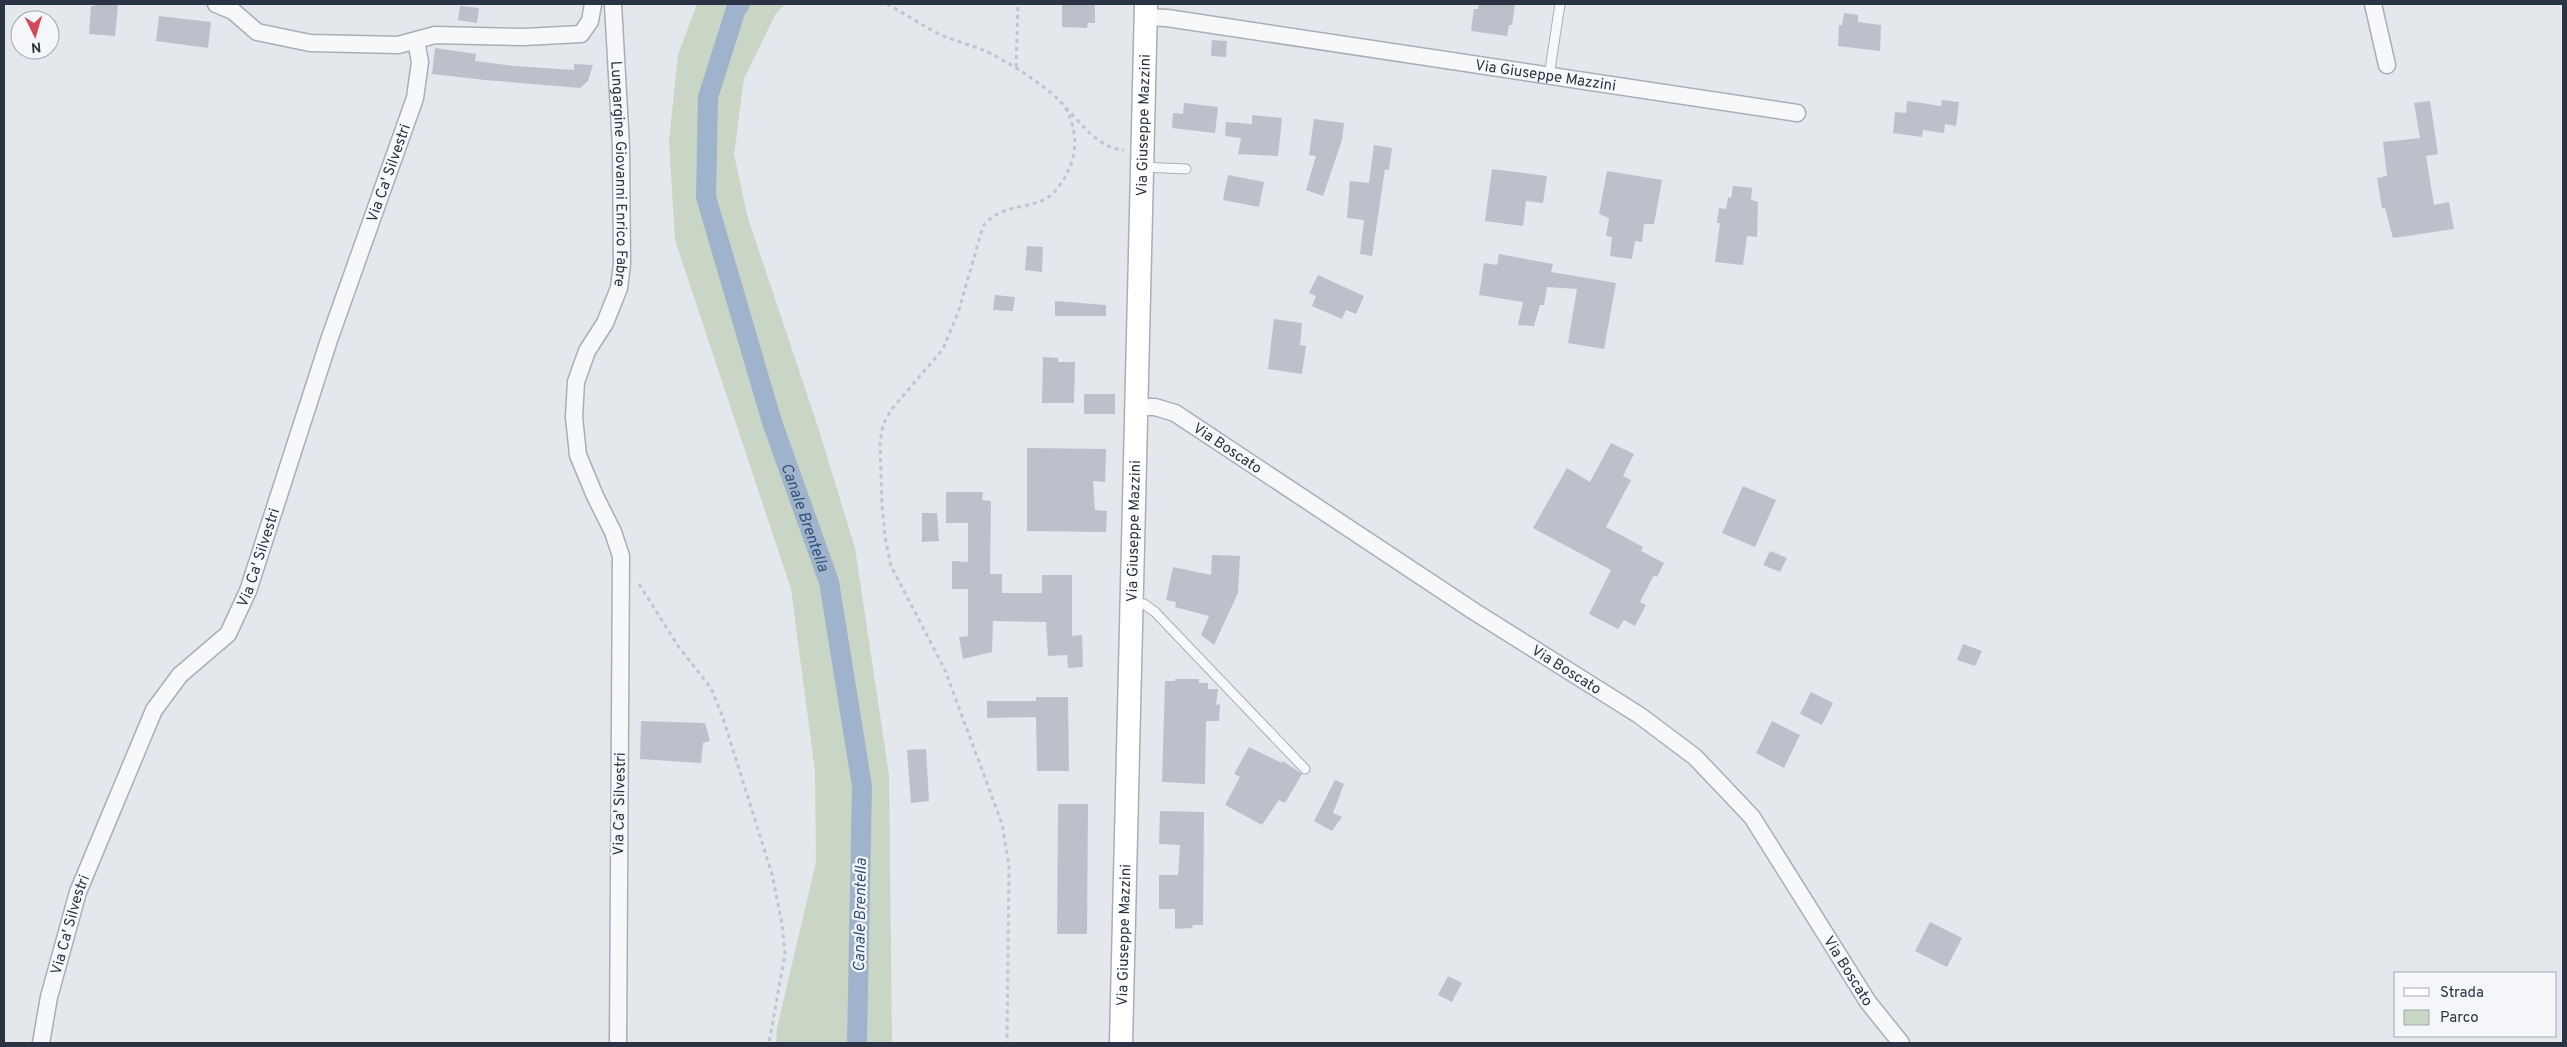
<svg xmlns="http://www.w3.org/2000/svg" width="2567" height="1047" font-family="Overpass,sans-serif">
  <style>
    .green { fill: #c9d6c5 }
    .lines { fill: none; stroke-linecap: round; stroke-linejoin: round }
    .canal { stroke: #9fb4cc; stroke-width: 20 }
    .building { fill: #bbc0ca }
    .service-casing { stroke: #a9aeb7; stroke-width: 11 }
    .minor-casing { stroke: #a9aeb7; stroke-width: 19 }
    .secondary-casing { stroke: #a9aeb7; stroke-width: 25 }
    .path { stroke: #c2c5cb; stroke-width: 3; stroke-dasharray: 4 4; stroke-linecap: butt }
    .service { stroke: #f7f8fa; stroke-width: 9 }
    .minor { stroke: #f7f8fa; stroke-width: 16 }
    .secondary { stroke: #fff; stroke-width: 22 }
    .labels { text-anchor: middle; stroke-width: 4.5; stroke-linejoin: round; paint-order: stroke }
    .street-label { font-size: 15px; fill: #2b3445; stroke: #f4f6f9 }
    .water-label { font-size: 16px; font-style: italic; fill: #34527a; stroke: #f4f6f9 }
  </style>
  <rect width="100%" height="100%" fill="#e4e7ec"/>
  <path class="green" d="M697 4H785L775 15 744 79 734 154 747 215 818 427 855 548 889 775 892 1043H776L777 1028 816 862 815 772 791 589 675 240 669 141 678 55Z"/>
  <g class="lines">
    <path class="canal" id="s1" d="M740 4 736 9 708 97 706 197 772 422 829 582 862 786 857 1043"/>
  </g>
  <path class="building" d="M95 4 118 5 115 36 89 34 91 6H95Z
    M1062 4H1095V23H1088L1087 28 1062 27Z
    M1479 4H1515L1512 25H1509L1507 36 1471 31 1474 9H1478Z
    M460 6 479 8 477 23 458 20Z
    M1844 13 1858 15V22L1881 25 1880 51 1838 46 1839 25H1842Z
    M159 16 211 22 208 48 156 41Z
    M1212 40 1227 41 1226 57 1211 56Z
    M435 48 476 54 475 61 515 66 574 70V64L593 65 588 81 580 88 485 80 432 74Z
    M1942 100 1959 102 1956 126 1945 124 1944 133 1923 130 1922 137 1893 133 1895 112 1906 113 1907 101 1941 106Z
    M2430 101 2438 154 2426 156 2434 205 2449 202 2454 229 2393 238 2385 208H2382L2377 178 2387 176 2383 142 2420 138 2414 103Z
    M1184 103 1218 107 1215 133 1172 128 1173 113 1183 114Z
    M1252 115 1282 118 1278 156 1238 154 1241 138 1225 136 1226 122 1252 124Z
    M1314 119 1344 123 1342 140 1323 196 1306 190 1316 156 1309 155Z
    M1374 145 1392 148 1389 170 1385 169 1372 256 1360 254 1364 220 1347 218 1350 181 1369 183Z
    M1492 169 1547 176 1543 203 1526 201 1523 226 1485 221Z
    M1607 171 1662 180 1654 224H1644L1642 242 1635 241 1632 259 1610 256 1612 237 1606 236 1609 218 1599 214Z
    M1228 175 1264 182 1259 207 1223 200Z
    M1733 186 1752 188 1751 200 1758 202 1757 237 1747 236 1743 265 1715 262 1720 223H1717L1719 208 1726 209 1728 197 1731 198Z
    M1027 246 1043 247 1042 272 1025 270Z
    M1499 254 1553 264 1551 272 1616 283 1604 349 1568 343 1577 289 1547 287 1544 305H1540L1534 326 1518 325 1523 302 1479 295 1484 263 1497 265Z
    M1318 275 1364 296 1356 314 1346 310 1342 319 1312 306 1316 296 1309 293Z
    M995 295 1015 297 1013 311 993 310Z
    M1055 301 1106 305V316H1055Z
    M1274 319 1302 323 1300 345 1306 346 1302 374 1268 369Z
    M1043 357 1058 358V362H1075L1074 403H1042Z
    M1084 394H1115V414H1084Z
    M1611 443 1634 454 1623 476 1631 480 1606 527 1643 547 1641 551 1664 563 1657 577 1654 575 1640 602 1646 605 1635 626 1624 620 1618 629 1589 614 1611 570 1533 528 1567 468 1590 482Z
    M1027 448 1106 449 1105 482 1093 481 1095 510 1107 511 1106 532 1027 531Z
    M1743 486 1776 500 1755 547 1722 533Z
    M946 492H983L982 500 991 501 990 574H1002V593H1042V575H1072V636L1082 635 1083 667 1068 668 1067 655 1048 656 1046 622 993 621 992 652 963 659 959 637 968 636V589H952V561L968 562V523H946Z
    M922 513H937L939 541 922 542Z
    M1770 551 1787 558 1780 572 1763 565Z
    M1212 555 1240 556 1238 593 1214 645 1201 635 1209 616 1175 607 1176 602 1166 600 1173 567 1211 575Z
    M1963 644 1982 651 1975 666 1957 660Z
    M1175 679H1199V683H1208V689H1218L1216 705 1220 704 1219 721H1206L1205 784 1162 782 1165 681H1175Z
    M1811 692 1833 703 1822 725 1800 714Z
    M1036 697H1068L1069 771H1037L1036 717 987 718V701H1036Z
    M641 721 705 723 710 741 703 743 701 763 640 759Z
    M1772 721 1800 735 1784 768 1756 753Z
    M1249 747 1282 763 1283 761 1302 774 1285 803 1279 800 1262 825 1225 805 1240 777 1234 774Z
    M926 749 929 801 911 803 907 750Z
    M1335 780 1344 784 1333 813 1342 817 1332 831 1314 821Z
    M1058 804H1088L1087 934H1057Z
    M1160 811 1204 812 1203 925H1193L1192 928 1175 929V909H1159V875H1178L1180 845 1159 844Z
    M1930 922 1962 938 1947 967 1915 951Z
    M1448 976 1462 983 1452 1002 1438 995Z"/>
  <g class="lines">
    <g class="service-casing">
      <path id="service" d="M1549 76 1560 4
        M1142 167 1186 169
        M1133 603 1144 604 1155 612 1305 769"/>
    </g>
    <g class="minor-casing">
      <g id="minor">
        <path d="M216 4 233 11 257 32 310 43 398 45 435 35 524 37 581 34 590 21 593 4"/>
        <path id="s2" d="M613 4 621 147 622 264 619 288 605 323 587 351 576 382 574 417 578 455 595 496 613 532 621 556 618 1043"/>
        <path d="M2373 4 2387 65"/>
        <path id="s3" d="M1145 17 1167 18 1797 113"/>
        <path id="s4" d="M1135 407H1155L1175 413 1475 612 1639 715 1695 757 1752 817 1868 1002 1901 1043"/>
        <path id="s5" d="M41 1043 49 997 78 892 154 710 180 675 228 634 248 591 329 340 415 98 420 62 416 41"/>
      </g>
    </g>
    <g class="secondary-casing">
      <g id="secondary">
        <path id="s6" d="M1121 1043 1146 4"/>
      </g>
    </g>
    <path class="path" d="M887 4C904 13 920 24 937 33 951 40 968 44 983 50 1002 58 1056 91 1066 109 1081 138 1076 166 1056 190 1037 213 1006 199 983 226L959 310 943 349 891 410 883 425 880 443 882 505 885 537 891 566 945 670 1002 824 1009 865 1007 1043
      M1016 67 1018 4
      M1066 108C1082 124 1099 149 1124 150
      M639 584 678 646 711 688 723 718 772 874 782 924 785 954 769 1043"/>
    <use href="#service" class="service"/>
    <use href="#minor" class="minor"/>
    <use href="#secondary" class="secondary"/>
  </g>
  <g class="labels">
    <g class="street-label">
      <text dy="5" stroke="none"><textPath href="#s3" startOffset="405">Via Giuseppe Mazzini</textPath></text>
      <text dy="5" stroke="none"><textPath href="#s6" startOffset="918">Via Giuseppe Mazzini</textPath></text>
      <text dy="5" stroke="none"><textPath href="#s5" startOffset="948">Via Ca' Silvestri</textPath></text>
      <text dy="5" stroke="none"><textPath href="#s2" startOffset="170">Lungargine Giovanni Enrico Fabre</textPath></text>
      <text dy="5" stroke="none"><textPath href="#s4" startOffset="104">Via Boscato</textPath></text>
      <text dy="5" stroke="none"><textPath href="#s6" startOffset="512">Via Giuseppe Mazzini</textPath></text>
      <text dy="5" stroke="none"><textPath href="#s5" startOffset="542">Via Ca' Silvestri</textPath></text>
      <text dy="5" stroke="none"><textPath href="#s4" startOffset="509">Via Boscato</textPath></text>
      <text transform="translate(619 804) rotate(-89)" y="5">Via Ca' Silvestri</text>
      <text dy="5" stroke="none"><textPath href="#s5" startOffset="122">Via Ca' Silvestri</textPath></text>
      <text dy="5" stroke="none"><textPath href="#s6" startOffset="108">Via Giuseppe Mazzini</textPath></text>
      <text dy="5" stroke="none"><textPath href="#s4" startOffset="929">Via Boscato</textPath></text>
    </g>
    <g class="water-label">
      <text dy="6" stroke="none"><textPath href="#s1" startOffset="534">Canale Brentella</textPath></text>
      <text transform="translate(859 915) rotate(-89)" y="6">Canale Brentella</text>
    </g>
  </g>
  <rect width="2567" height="1047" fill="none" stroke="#2b3445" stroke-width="10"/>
  <rect x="2394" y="972" width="162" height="65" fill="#f4f6f9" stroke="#a4a8b1"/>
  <rect x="2404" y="988" width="25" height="8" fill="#ffffff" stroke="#a4a8b1"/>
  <text x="2440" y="997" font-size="15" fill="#2b3445">Strada</text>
  <rect x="2404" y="1010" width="25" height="15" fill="#c9d6c5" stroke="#a4a8b1"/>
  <text x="2440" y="1022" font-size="15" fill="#2b3445">Parco</text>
  <g transform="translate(35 35) rotate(175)"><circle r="24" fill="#f4f6f9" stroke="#a4a8b1"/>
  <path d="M0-4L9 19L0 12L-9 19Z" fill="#d1495b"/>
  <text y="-8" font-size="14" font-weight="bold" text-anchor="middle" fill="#2b3445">N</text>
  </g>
</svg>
